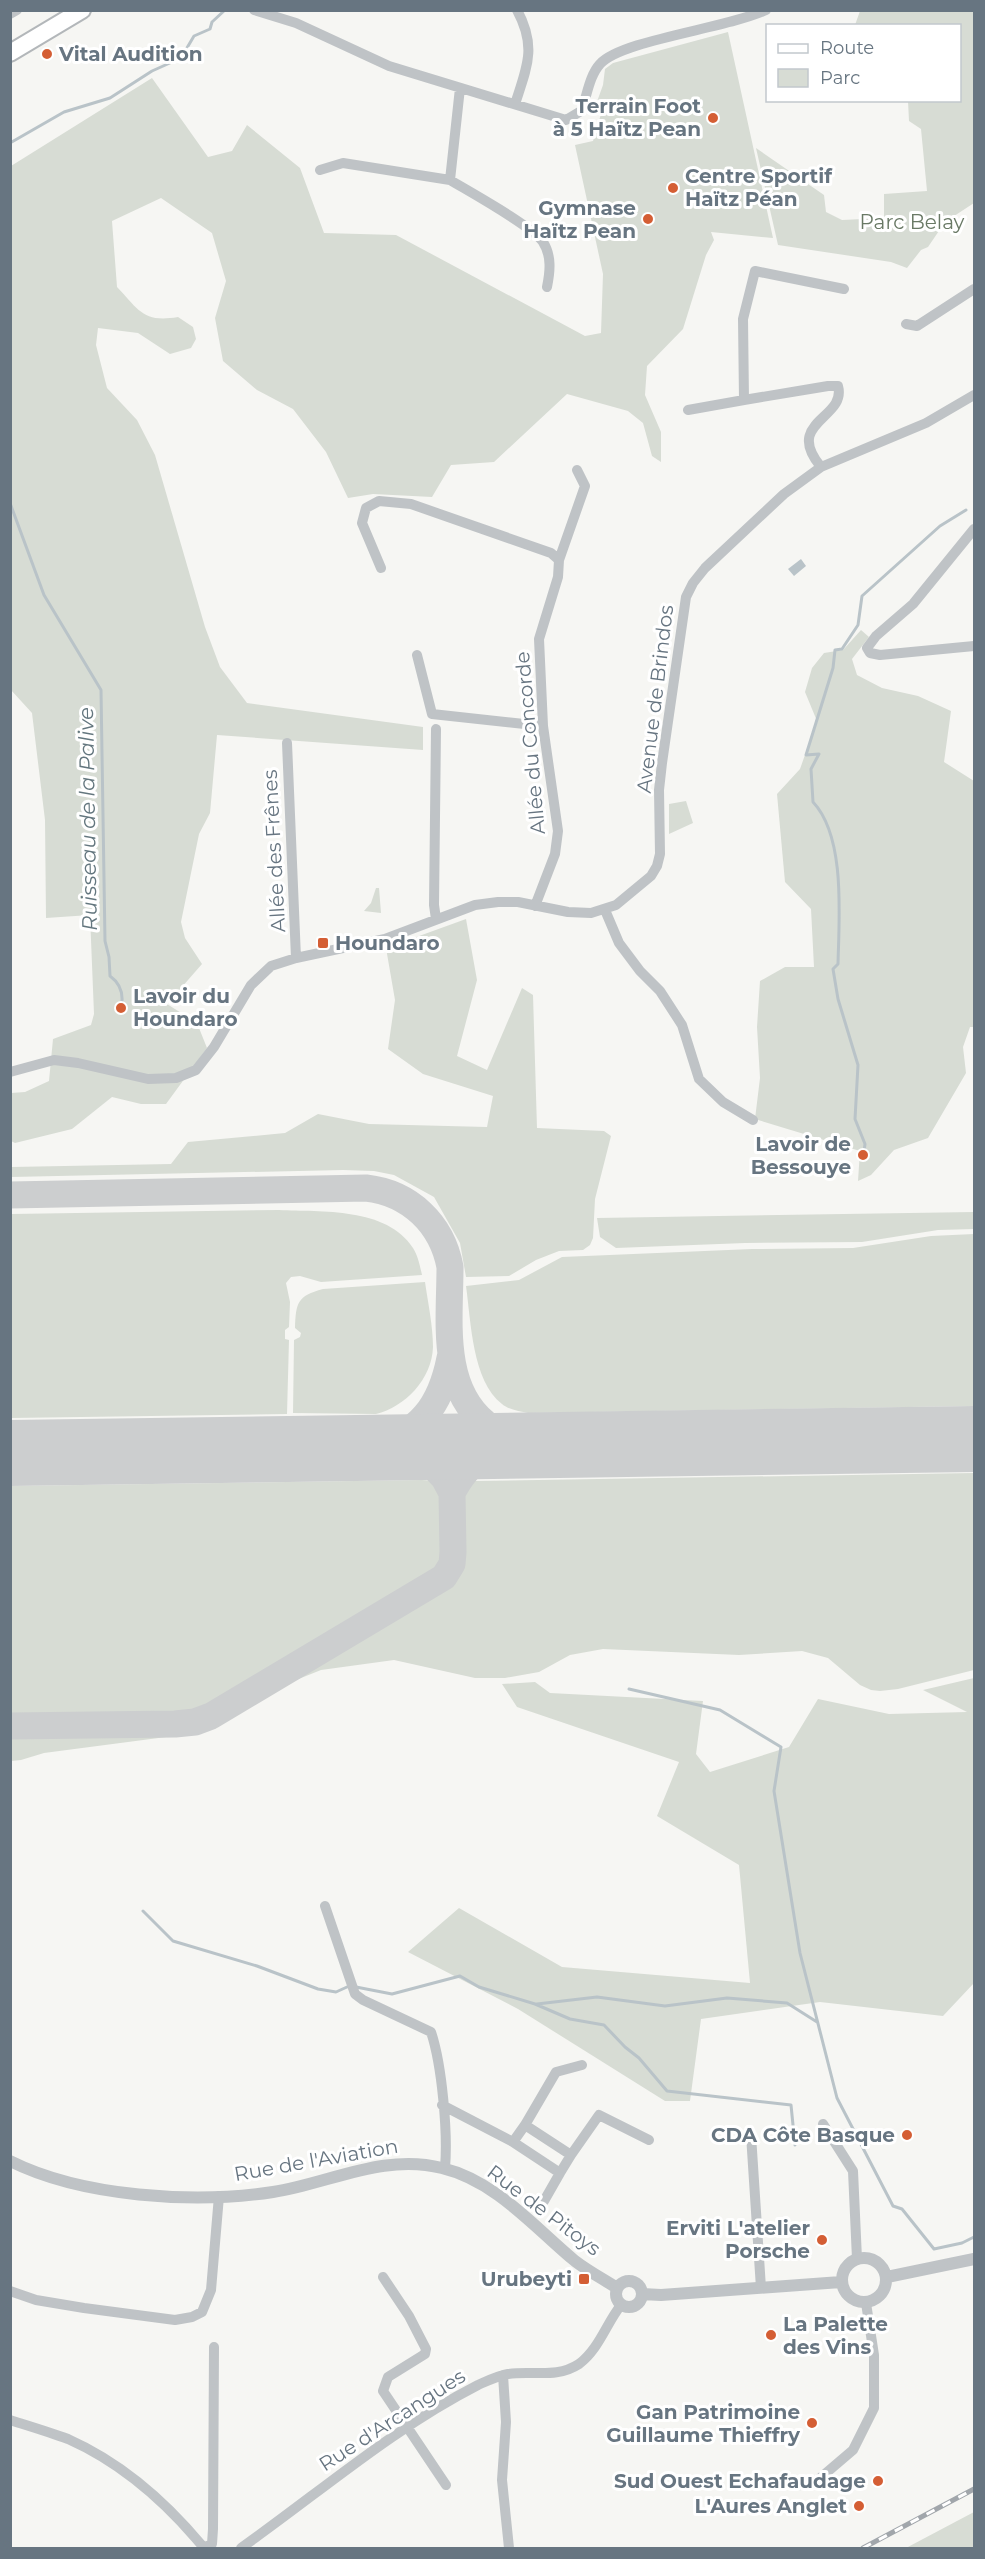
<svg xmlns="http://www.w3.org/2000/svg" width="985" height="2559" font-family="Montserrat,sans-serif">
  <style>
    .green { fill: #d7dcd4 }
    .water { fill: #b9c3c8 }
    .lines { fill: none; stroke-linecap: round; stroke-linejoin: round }
    .stream { stroke: #b9c3c8; stroke-width: 3 }
    .taxiway { stroke: #cccecf; stroke-width: 27 }
    .runway { stroke: #cccecf; stroke-width: 66 }
    .primary-casing { stroke: #b3b7ba; stroke-width: 20 }
    .minor { stroke: #bfc3c6; stroke-width: 10 }
    .tertiary { stroke: #bfc3c6; stroke-width: 12 }
    .primary { stroke: #fff; stroke-width: 16 }
    .rail-casing { stroke: #a1a6ab; stroke-width: 5 }
    .rail { stroke: #fff; stroke-width: 3; stroke-dasharray: 9; stroke-linecap: butt }
    .poi-dot { fill: #d45e34; stroke: #fff; stroke-width: 2 }
    .labels { text-anchor: middle; stroke-width: 6; stroke-linejoin: round; paint-order: stroke }
    .poi-label { font-size: 20px; font-weight: bold; fill: #677581; stroke: #fff; text-anchor: end }
    .park-label { font-size: 20px; fill: #697965; stroke: #fff }
    .street-label { font-size: 20px; fill: #677581; stroke: #fff }
    .water-label { font-size: 21px; font-style: italic; fill: #63767e; stroke: #fff }
  </style>
  <rect width="100%" height="100%" fill="#f6f6f3"/>
  <path class="green" d="M860 11H974V203L945 222 928 247 921 250 907 268 891 262 778 245 756 148 824 195 826 212 842 220 884 218V194L927 191 921 129 909 121 908 101 960 100V26L855 25Z
    M728 32 773 238 711 232 714 240 706 255 683 329 647 366 645 395 661 432V462L652 456 643 423 628 411 567 394 494 462 451 465 432 497 373 494 348 498 326 452 293 409 257 390 223 361 215 318 226 281 212 233 161 198 112 221 117 287C139 310 143 323 178 317L193 327 196 339 191 348 170 354 138 333 98 328 96 345 107 388 137 420 155 455 205 627 220 667 247 703 423 727V750L217 735 210 813 199 834 181 922 185 938 202 964 167 1004 197 1023 207 1048 166 1104H141L112 1097 72 1129 15 1143 11 1141V1093L25 1092 49 1081 53 1039 91 1025 94 1014 90 915 46 918 45 820 32 713 11 690V166L152 78 208 157 232 151 247 125 300 168 324 233 396 235 585 336 601 333 603 274 575 145 593 141 601 114 594 110 603 85 605 69 613 63Z
    M861 630 869 637 852 659 857 675 882 688 918 696 951 711 944 762 974 781V1027H970L963 1047 966 1073 928 1138 894 1150 871 1175 858 1181 860 1151 755 1119 760 1078 757 1027 760 981 785 967H814L811 909 785 882 777 794 800 769 817 721 805 692 812 668 824 653 843 650Z
    M686 801 693 823 669 834V804Z
    M376 888H379L381 913 364 911 371 903Z
    M466 919 477 980 457 1056 487 1070 522 988 533 995 537 1128 604 1131 611 1136 595 1199 593 1238 590 1245 583 1250 559 1251 536 1260 509 1276 466 1277 460 1243 434 1197 394 1175 374 1171 343 1170 11 1177V1167L171 1164 188 1142 285 1133 318 1114 369 1124 487 1127 493 1096 423 1074 388 1049 395 1000 386 948Z
    M279 1210C321 1212 387 1207 413 1248 418 1256 420 1266 422 1275L321 1282 300 1276 291 1277 286 1283 290 1302 289 1327 285 1330V1339L289 1340 287 1414 11 1418V1214Z
    M974 1212V1229L938 1230 862 1242 745 1243 616 1248 600 1237 597 1218Z
    M974 1234V1406L528 1413C520 1411 509 1410 502 1404 472 1381 471 1321 466 1286L519 1280 562 1257 752 1249 853 1248 931 1236Z
    M425 1282C428 1303 433 1326 433 1347 432 1379 405 1407 376 1414L293 1413 294 1340 300 1337 301 1333 295 1328C296 1303 297 1296 323 1289Z
    M974 1473V1670L898 1689 880 1691 871 1690 860 1685 828 1658 802 1651 739 1655 603 1649 570 1655 539 1672 505 1678H475L394 1660 321 1670 296 1680 236 1715 227 1713 448 1580C452 1574 457 1568 458 1560 462 1535 446 1495 472 1481Z
    M422 1480 438 1481 446 1492 448 1505V1556L444 1568 426 1583 210 1711 181 1718 11 1721V1486Z
    M974 1678V1983L943 2016 820 2002 701 2019 690 2101H665L518 2009 408 1952 459 1908 562 1967 750 1983 739 1865 657 1816 679 1762 517 1707 502 1684 535 1682 550 1693 703 1701 696 1754 710 1772 789 1747 818 1699 889 1714 967 1712 923 1690Z
    M206 1724 205 1730 189 1734 44 1753 21 1760 11 1761V1731L178 1729 191 1728Z
    M974 2512V2548H906Z"/>
  <path class="water" d="M801 559 806 566 794 576 788 569Z"/>
  <g class="lines">
    <path class="stream" d="M10 143 64 112 110 98 152 71 181 58 194 36 210 29 212 22 225 10
      M10 503 44 595 101 690 105 941 109 957 110 976C121 984 124 995 121 1008
      M864 1152 865 1144 855 1119 858 1065 838 999 833 969 838 964C839 918 846 837 813 802L811 769 819 754 806 755 833 668 835 650 842 649 858 625 862 596 940 526 966 510
      M629 1689 720 1710 781 1747 774 1791 800 1953 837 2098 893 2206 902 2209 934 2249 962 2243 974 2237
      M143 1911 173 1941 257 1966 318 1989 336 1992 347 1987
      M356 1987 392 1994 460 1976 479 1987 535 2004 570 2019 604 2025 625 2047 639 2058 667 2091 791 2105 795 2145
      M537 2004 597 1997 665 2006 727 1998 787 2003 817 2022"/>
    <path class="taxiway" d="M10 1195 366 1188C410 1193 442 1224 450 1267 450 1320 440 1386 485 1423 493 1429 502 1436 513 1439 523 1442 534 1443 544 1446
      M372 1445C420 1435 441 1404 450 1358
      M452 1493C471 1456 490 1450 530 1447
      M10 1726 175 1724 195 1722 211 1716 444 1577 452 1564 453 1552 452 1493 444 1478 426 1459 412 1452 374 1448"/>
    <path class="runway" d="M10 1453 974 1439"/>
    <g class="primary-casing">
      <path id="primary" d="M10 53 82 10"/>
    </g>
    <path class="minor" d="M254 10 296 23 389 66 566 120 581 111C587 97 589 76 600 64 621 40 728 28 766 10
      M10 14 17 10
      M460 88 450 180C470 192 532 226 543 242 552 256 550 272 547 287
      M515 104C527 67 537 47 517 10
      M320 170 343 163 450 180
      M906 324 917 326 974 289
      M688 410 744 400
      M821 467C783 421 847 419 838 386H828L744 400 743 319 755 271 844 289
      M974 529 913 604 876 636 867 648 870 653 880 655 974 646
      M559 560 585 486 577 470
      M381 568 362 523 366 508 379 501 411 504 551 553 559 560 558 577 539 639 543 726 558 831 555 854 535 906
      M417 655 432 714 543 726
      M436 729 434 905 436 919
      M287 743 296 958
      M605 910 619 943 640 971 660 991 682 1025 699 1079 723 1102 753 1120
      M10 1072 54 1060 78 1063 148 1079 176 1078 196 1070 214 1047 251 985 271 966 296 958 385 939 475 905 498 902H518L568 912 591 913 616 905 651 876 657 866 660 854 659 790 662 763 686 597 693 583 705 568 784 494 821 467 926 423 974 395
      M325 1906 355 1994 363 2000 431 2032C442 2065 448 2133 445 2168
      M442 2105 513 2142 560 2173 571 2155 525 2125 513 2142
      M823 2124 853 2171 857 2259
      M525 2125 556 2072 582 2065
      M751 2135 761 2288
      M571 2155 599 2115 649 2140
      M544 2201 560 2173
      M383 2277 409 2316 426 2349 425 2354 388 2377 383 2391 446 2485
      M10 2291 36 2300 84 2308 175 2320 192 2317 202 2312 211 2290 219 2196
      M503 2375 506 2422 502 2480 509 2548
      M10 2420C29 2426 49 2432 68 2439 122 2463 167 2503 204 2548
      M797 2486 819 2479 853 2450 874 2408V2355L866 2303
      M203 2548 212 2544 213 2529 214 2347
      M241 2548C319 2493 392 2429 478 2385 487 2381 497 2376 508 2374 533 2370 556 2379 579 2364 599 2349 606 2324 621 2305"/>
    <path class="tertiary" d="M10 2161C82 2197 194 2204 273 2192 330 2183 384 2153 442 2168 496 2181 534 2227 575 2261 588 2271 603 2279 617 2288
      M842 2280a22 22 0 1 1 44 0a22 22 0 1 1-44 0Z
      M887 2277 974 2259
      M616 2294a13 13 0 1 1 26 0a13 13 0 1 1-26 0Z
      M642 2294 661 2295 841 2282"/>
    <use href="#primary" class="primary"/>
    <g class="rail-casing">
      <path id="rail" d="M863 2548 974 2489"/>
    </g>
    <use href="#rail" class="rail"/>
  </g>
  <g class="poi-dot">
    <circle cx="47" cy="54" r="6"/>
    <circle cx="713" cy="118" r="6"/>
    <circle cx="673" cy="188" r="6"/>
    <circle cx="648" cy="219" r="6"/>
    <rect x="317" y="937" width="12" height="12" rx="3"/>
    <circle cx="121" cy="1008" r="6"/>
    <circle cx="863" cy="1155" r="6"/>
    <circle cx="907" cy="2135" r="6"/>
    <circle cx="822" cy="2240" r="6"/>
    <rect x="578" y="2273" width="12" height="12" rx="3"/>
    <circle cx="771" cy="2335" r="6"/>
    <circle cx="812" cy="2423" r="6"/>
    <circle cx="878" cy="2481" r="6"/>
    <circle cx="859" cy="2506" r="6"/>
  </g>
  <g class="labels">
    <g class="poi-label">
      <text x="59" y="61" text-anchor="start">Vital Audition</text>
      <text x="701" y="113">Terrain Foot<tspan x="701" dy="23">à 5 Haïtz Pean</tspan></text>
      <text x="685" y="183" text-anchor="start">Centre Sportif<tspan x="685" dy="23">Haïtz Péan</tspan></text>
      <text x="636" y="215">Gymnase<tspan x="636" dy="23">Haïtz Pean</tspan></text>
      <text x="335" y="950" text-anchor="start">Houndaro</text>
      <text x="133" y="1003" text-anchor="start">Lavoir du<tspan x="133" dy="23">Houndaro</tspan></text>
      <text x="851" y="1151">Lavoir de<tspan x="851" dy="23">Bessouye</tspan></text>
      <text x="895" y="2142">CDA Côte Basque</text>
      <text x="810" y="2235">Erviti L'atelier<tspan x="810" dy="23">Porsche</tspan></text>
      <text x="572" y="2286">Urubeyti</text>
      <text x="783" y="2331" text-anchor="start">La Palette<tspan x="783" dy="23">des Vins</tspan></text>
      <text x="800" y="2419">Gan Patrimoine<tspan x="800" dy="23">Guillaume Thieffry</tspan></text>
      <text x="866" y="2488">Sud Ouest Echafaudage</text>
      <text x="847" y="2513">L'Aures Anglet</text>
    </g>
    <g class="park-label">
      <text x="912" y="229">Parc Belay</text>
    </g>
    <g class="street-label">
      <text transform="translate(655 699) rotate(-83)" y="7">Avenue de Brindos</text>
      <text transform="translate(530 743) rotate(-95)" y="7">Allée du Concorde</text>
      <text transform="translate(274 851) rotate(-93)" y="7">Allée des Frênes</text>
      <text transform="translate(316 2160) rotate(-10)" y="7">Rue de l'Aviation</text>
      <text transform="translate(544 2210) rotate(37)" y="7">Rue de Pitoys</text>
      <text transform="translate(392 2420) rotate(-33)" y="7">Rue d'Arcangues</text>
    </g>
    <g class="water-label">
      <text transform="translate(88 819) rotate(-91)" y="7">Ruisseau de la Palive</text>
    </g>
  </g>
  <rect width="985" height="2559" fill="none" stroke="#677581" stroke-width="24"/>
  <rect x="766" y="24" width="195" height="78" fill="#ffffff" stroke="#c2c8cd" stroke-width="1.5"/>
  <rect x="778" y="44" width="30" height="9" fill="#ffffff" stroke="#c2c8cd" stroke-width="1.5"/>
  <text x="820" y="54" font-size="18" fill="#677581">Route</text>
  <rect x="778" y="69" width="30" height="18" fill="#d7dcd4" stroke="#c2c8cd" stroke-width="1.5"/>
  <text x="820" y="84" font-size="18" fill="#677581">Parc</text>
</svg>
